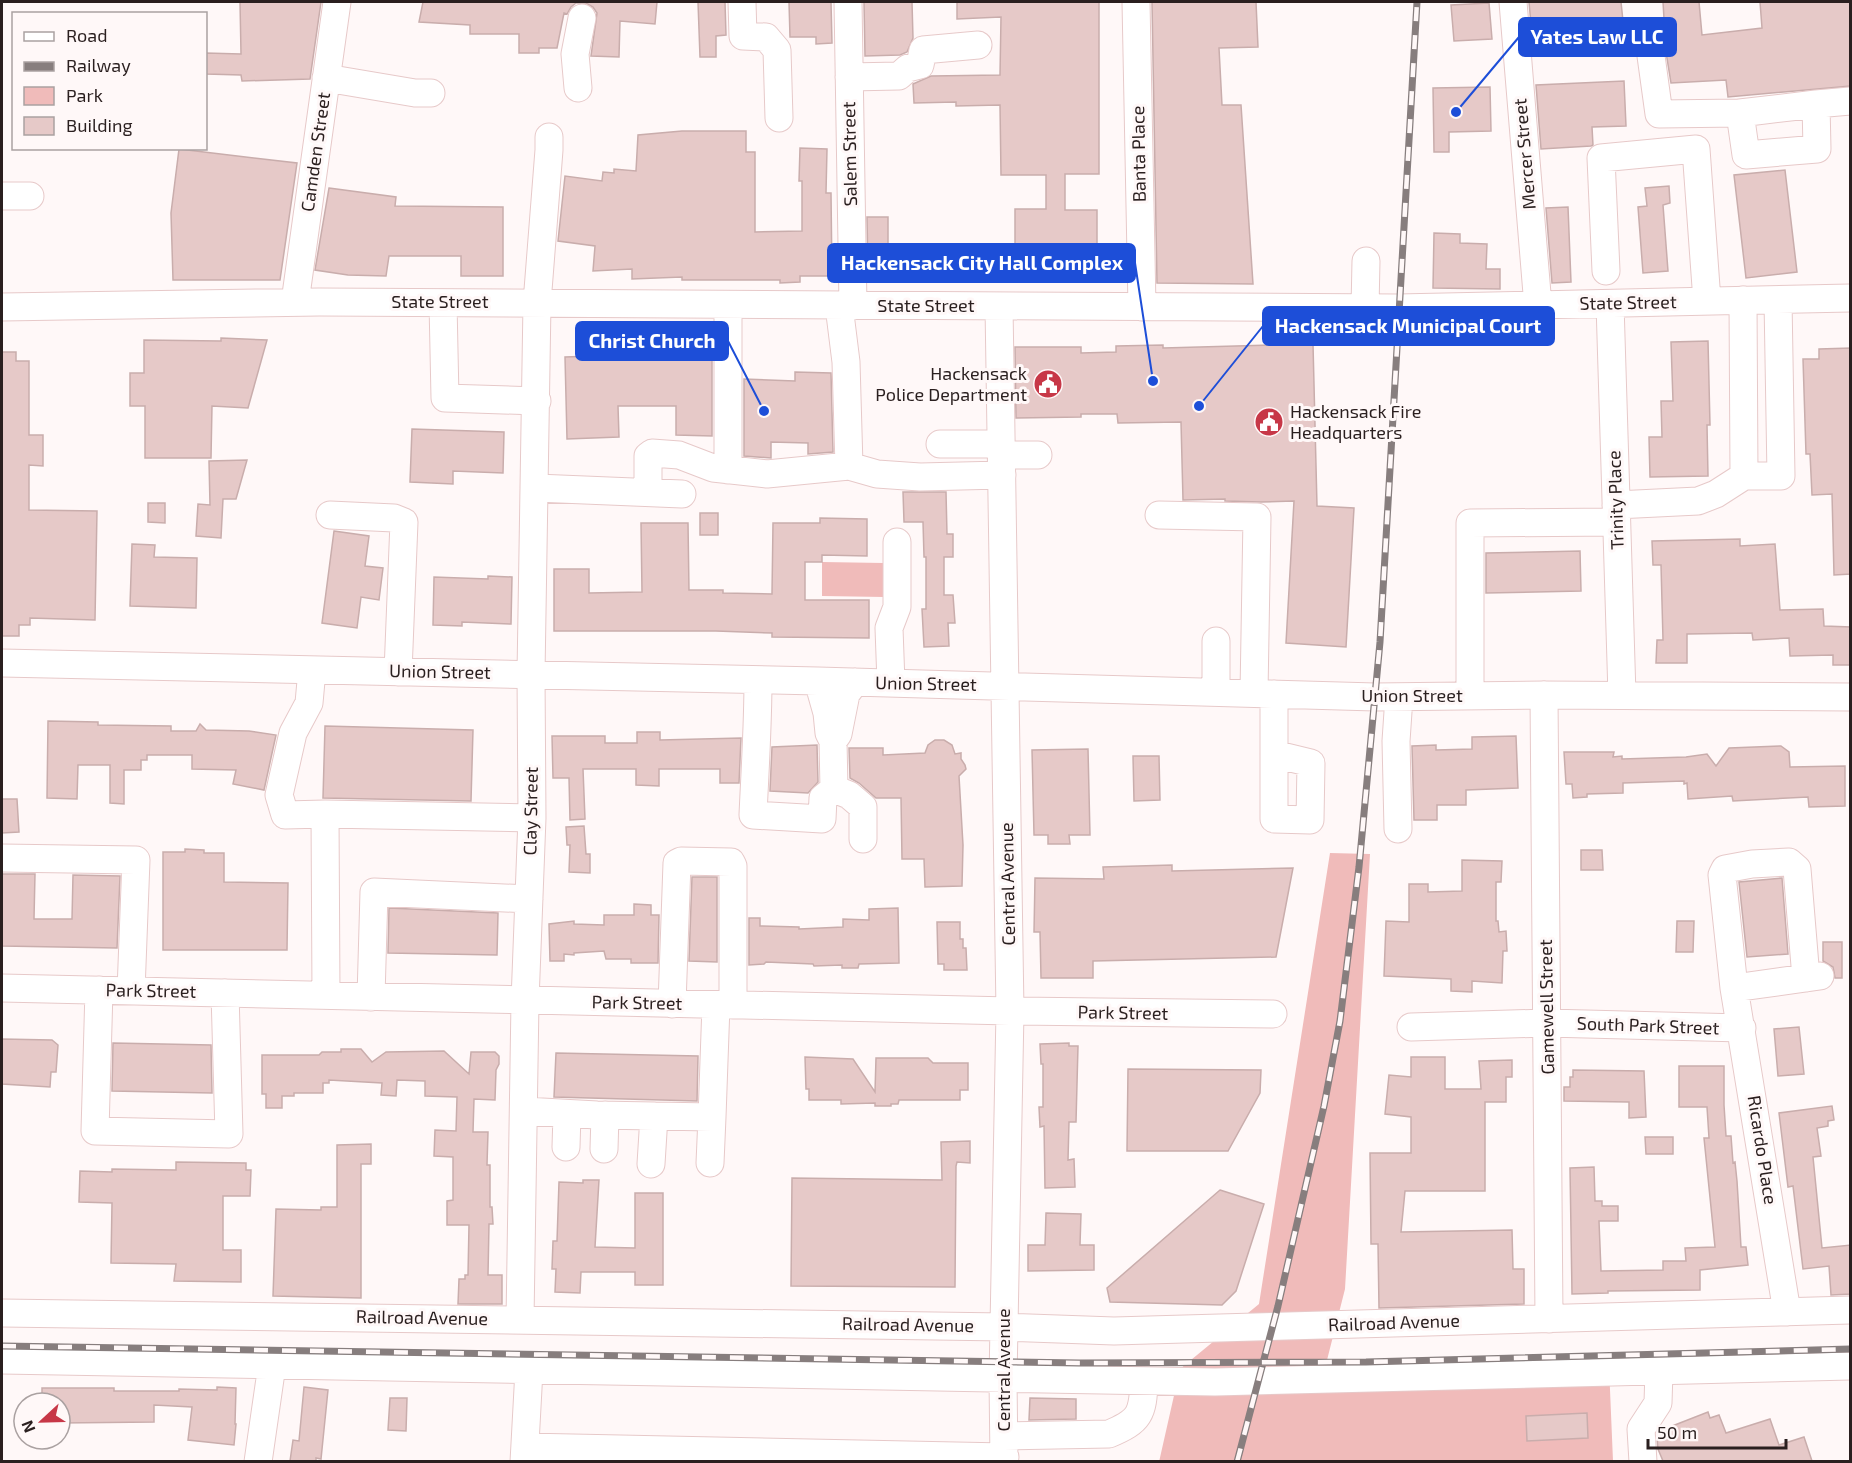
<svg xmlns="http://www.w3.org/2000/svg" width="1852" height="1463" font-family="'Exo 2',sans-serif">
  <style>
    .green { fill: #f0bbba }
    .building { fill: #e6c9c8; stroke: #c9adac; stroke-width: 1.5 }
    .lines { fill: none; stroke-linecap: round; stroke-linejoin: round }
    .minor-casing { stroke: #e7c9c9; stroke-width: 29 }
    .minor { stroke: #fff; stroke-width: 27 }
    .rail-casing { stroke: #877e7e; stroke-width: 7 }
    .rail { stroke: #fff8f8; stroke-width: 4.5; stroke-dasharray: 14; stroke-linecap: butt }
    .labels { text-anchor: middle; stroke-width: 6; stroke-linejoin: round; paint-order: stroke }
    .street-label { font-size: 18px; fill: #2a1f1f; stroke: #fff8f8 }
    .poi-label { font-size: 18px; fill: #2a1f1f; stroke: #fff8f8; text-anchor: end }
    .leader { fill: none; stroke: #1d4ed8; stroke-width: 2 }
    .callout-dot { fill: #1d4ed8; stroke: #fff8f8; stroke-width: 2 }
    .callout { fill: #1d4ed8; stroke: #1d4ed8; stroke-width: 2 }
    .callout-label { font-size: 20px; text-anchor: middle; font-weight: bold; fill: #fff }
  </style>
  <rect width="100%" height="100%" fill="#fff8f8"/>
  <path class="green" d="M822 562 884 563V597L822 596Z
    M1330 853 1370 854 1345 1289 1325 1368 1609 1366 1613 1461 1159 1462 1180 1369 1259 1304Z"/>
  <path class="building" d="M240 2H321L310 79 242 81 241 75 206 74V53L241 54Z
    M423 2H657L655 24 620 21 619 57 591 56 597 13 593 7 586 3H576L571 7 567 14 564 13 557 48H539V53H519V34H470V25L419 22Z
    M698 2H725L726 35 716 36V57H700Z
    M789 2H831L832 43 816 44V37H790Z
    M864 2H912L913 38 907 52 900 55 865 56Z
    M957 2H1099V174H1065V210H1097V247H1102V277L1010 276V245H1015V209H1046V175H1001L1000 105 956 106V102L914 103 913 84 931 76 1000 75 1001 17 957 19Z
    M1152 2H1256L1258 47 1219 48 1222 105H1241L1253 284 1157 283Z
    M1529 2H1621L1625 40 1585 44 1582 22 1531 24Z
    M1663 2H1699L1702 35 1762 28 1760 2H1851V86L1728 97 1726 80 1671 83 1666 52Z
    M1489 3 1492 39 1454 41 1451 5Z
    M1624 81 1626 126 1592 127 1593 145 1591 146 1541 149 1536 85Z
    M1490 87 1491 131 1449 132V152H1434L1433 88Z
    M682 131H746V152H755V232L802 231V181H799L800 148 827 149 826 193H831L832 276H800V282L780 283V280H682V277L632 279V269L593 271 595 246 558 241 565 176 602 181 603 172 614 173V169L636 171 638 135Z
    M179 149 297 163 280 280H173L171 213Z
    M1785 170 1797 272 1746 278 1734 175Z
    M1669 186 1670 203 1663 205 1668 271 1643 273 1638 207 1647 206 1645 188Z
    M329 188 396 197 395 206 503 207V276H461V256H389L386 276 348 275 315 270Z
    M1568 207 1571 282 1552 283 1546 208Z
    M867 217H888V274H868Z
    M1434 233 1460 234V243L1487 244 1486 269H1500V289L1433 288Z
    M221 338 267 340 248 408 212 406 211 458H145V406H130V373H144V340L221 341Z
    M1708 341 1710 425H1707L1708 476 1650 477 1649 437H1662L1661 401H1673L1671 342Z
    M1313 344 1317 506 1354 508 1346 647 1286 643 1294 501 1261 502 1225 501V499L1183 500 1181 422 1118 423 1117 414H1081V417L1016 418 1015 347H1081V353L1116 352V346L1163 345V348Z
    M682 346 712 347V436L676 435V406H618L619 437 567 439 565 357 682 353Z
    M1851 348V574L1834 575 1832 494 1812 495 1810 454H1806L1803 359H1819V349Z
    M2 352H16V361H29V435H43V466L29 465V510L97 511 95 620 30 618V625H19V636H2Z
    M795 372 831 373 833 452 808 454V443L771 442V458L744 456V379L795 381Z
    M412 429 504 432 503 473 453 471V484L410 482Z
    M247 460 236 499H223L221 538 196 536 198 504 210 505 209 461Z
    M903 492H946L947 534H953V557H944V595H953L955 623H948L949 646 924 647 922 609H926V557H924L923 522H904Z
    M148 503H165V523L148 522Z
    M700 513H718V535H700Z
    M820 518 867 519V556L822 555V562H805V600H869V638L772 637V633L716 631H554V569H589V593L642 592 641 523H688L689 590H723V593L772 594 773 523H820Z
    M334 531 369 536 365 566 383 568 379 600 361 597 357 628 322 623Z
    M1740 539V546L1775 544 1780 610 1823 609 1824 626 1851 627V665H1833V655L1790 656 1789 638 1753 640 1752 633 1687 634V663H1656L1657 640H1663L1661 565H1653L1652 541Z
    M132 544 155 545 154 557 197 558 196 608 130 606Z
    M1580 551 1581 591 1486 593V553Z
    M488 576 512 577 511 624 462 622V626L433 625 434 577 488 579Z
    M48 721 98 722V725L171 726V731H196L200 724 206 730 249 731 276 735 264 790 233 784 236 770 192 769V755H147V760H141V770H124V804L110 803V765H78L77 799 47 798Z
    M325 726 473 730 471 801 323 798Z
    M637 732H660V740L741 738 739 783H720V769H659V786L636 785V769H583L585 819 570 820 569 778H553L552 736H605V743H637Z
    M1516 736 1518 788 1466 790V805H1437V820H1414L1412 746 1436 745V750L1472 749V737Z
    M935 740H944L952 745 955 754 961 753V759L965 765 966 769 959 776 963 845 962 886 925 887 924 859H902L901 798H876L859 783 850 778 849 748H883V755L925 753 928 745Z
    M817 745 818 782 808 793 770 791 772 747Z
    M1781 746 1789 752 1790 767 1845 766V806L1809 807 1808 797 1733 801 1732 796 1688 799 1687 783 1684 784V781L1623 783V793L1587 794V797L1573 798 1572 784H1566L1564 752H1614L1613 757 1622 756V759L1686 757 1707 754 1716 766 1729 748Z
    M1088 749 1090 835H1069L1070 844H1048V835H1034L1032 750Z
    M1133 756H1159L1160 800 1134 801Z
    M2 799H17L19 832 2 833Z
    M584 826 586 854H590V873L569 872 570 845H567L566 827Z
    M185 849 204 850V853H224V882L288 883 287 950H163V852H185Z
    M1581 850H1602L1603 870H1581Z
    M1462 860 1502 861 1501 882H1496V921H1498L1499 932 1506 931 1507 951H1503L1502 983 1472 981V992L1451 991V979L1384 976 1386 921 1409 922V884H1428V892L1462 891Z
    M1172 865V871L1293 868 1276 957 1093 961V978H1041L1040 932H1034L1035 878 1104 879 1103 867Z
    M2 874H35L34 919H72L73 875 120 876 117 948 2 946Z
    M692 877H717V962L689 961Z
    M1782 878 1788 954 1747 957 1739 882Z
    M634 904 651 905V915H659L658 963H631V959H606L604 951 574 953V955L564 954V961H550L549 924 574 921V924L604 925V915H634Z
    M389 908 498 913 497 955 388 953Z
    M898 908 899 963 859 964 858 968H842V965L814 966 813 964 766 962 764 964 749 965V918H760V926L799 927V929L843 927V919L869 920V909Z
    M1677 921H1694L1693 952H1676Z
    M937 922H960V939H963V948H966L967 970H944V964H938Z
    M1823 942H1842V978H1835L1833 967 1823 961Z
    M1799 1027 1804 1074 1778 1076 1774 1029Z
    M2 1039 52 1040 58 1045 56 1072H51L50 1087 2 1084Z
    M113 1043 211 1045 212 1093 112 1091Z
    M1069 1043V1046H1078L1076 1122H1069L1068 1160 1074 1159 1075 1187 1045 1188 1044 1126 1040 1127 1039 1107H1043V1064H1041L1040 1044Z
    M341 1049H361L372 1062 386 1052 444 1051 469 1074 471 1052H495L499 1056V1064L496 1070 495 1100 474 1099 473 1132H488L487 1165H490V1207H492L493 1224H489L488 1275H502V1304H458L459 1279H465V1275H468L469 1225H447V1201L453 1200V1157L434 1156 435 1130 456 1131 457 1097 425 1096V1081L397 1080 396 1096 381 1095 382 1083 329 1080V1083H323V1093H294V1096H282V1108H266V1094H262V1055H319L322 1052H341Z
    M556 1053 698 1056 697 1101 554 1097Z
    M805 1057 853 1059 875 1092 876 1058H928L933 1063H968V1090H960V1100H899L898 1104H891V1106H875V1103L841 1104V1100H809V1089H806Z
    M1411 1057H1445V1089H1481L1479 1061 1512 1060V1077H1506V1102H1485V1191H1405L1401 1232 1512 1230 1513 1269H1524V1304L1379 1308 1378 1244H1371L1370 1153H1411V1117L1385 1114 1389 1075 1411 1077Z
    M1679 1066H1724V1105L1726 1136H1731L1733 1163 1735 1162 1737 1181 1741 1247H1746L1748 1265 1700 1270V1290L1608 1291V1293L1572 1294 1570 1168 1594 1167 1595 1201H1602V1206H1618V1221H1599L1601 1271 1663 1270V1261H1686L1685 1248 1715 1247 1704 1138H1709L1707 1107H1679Z
    M1128 1069 1261 1070 1260 1093 1228 1151H1127Z
    M1573 1070 1644 1071 1646 1117 1629 1118V1102L1564 1101V1087H1570V1077H1573Z
    M1832 1106 1834 1120 1828 1121V1126L1817 1128 1821 1156 1813 1157 1822 1248 1851 1245V1294L1831 1295 1829 1266 1803 1269 1793 1186 1788 1187 1779 1113Z
    M1645 1137H1673V1154H1646Z
    M970 1141V1163L957 1162 956 1166 955 1287 791 1286 792 1178 942 1180 941 1142Z
    M371 1144V1164H361V1298L273 1296 276 1209 321 1210V1207H337V1145Z
    M176 1162 246 1163V1170H251L250 1196H223V1250H241V1282L174 1281 176 1264 111 1263 112 1203 79 1202 80 1171 112 1172V1169L176 1170Z
    M583 1180H599L595 1247 635 1248V1193H663V1285H635V1272H581L580 1293 555 1292 556 1269H552L553 1241H557L559 1182 583 1183Z
    M1220 1190 1264 1204 1236 1291 1222 1305 1110 1302 1107 1288Z
    M1046 1213 1081 1214 1080 1245H1094V1270L1028 1271V1245H1045Z
    M217 1387 236 1388 235 1424H236L234 1445 188 1440 192 1407 154 1405V1422L60 1423V1403H42V1388H114V1391H179V1389L217 1390Z
    M304 1387 328 1390 321 1459 316 1458V1461H290L293 1440 299 1441Z
    M390 1398H407L406 1431 388 1430Z
    M1030 1398 1076 1399V1419L1029 1420Z
    M1708 1412 1710 1418 1719 1415 1726 1433 1770 1419 1779 1445 1804 1437 1812 1461H1663L1658 1449 1657 1438 1664 1435 1662 1430Z
    M1587 1413 1588 1438 1527 1441 1526 1416Z"/>
  <g class="lines">
    <g class="minor-casing">
      <path id="minor" d="M742 2 743 36 766 37 777 50 779 118
        M848 2 853 306
        M1136 2 1142 307
        M1513 2 1538 306
        M1651 56 1659 114 1740 113
        M849 77 899 76 908 68 920 65 923 50 978 45
        M326 78 415 93H431
        M578 88 575 54 582 18
        M1816 104 1740 113 1746 155 1817 149 1816 104 1850 101
        M2 196H30
        M1606 271 1601 158 1696 149 1707 301
        M1743 300 1744 476H1781L1778 300
        M295 302 337 2
        M443 303 445 398 537 401
        M1610 304 1622 695
        M839 306 846 362 849 466
        M999 306 1010 1011 1003 1379 1004 1462
        M2 307 319 302 1398 308 1850 298
        M1365 308 1366 261
        M940 444H1001
        M1001 455H1038
        M728 470V305
        M536 488 682 494
        M648 492V456L652 453 679 455 713 468 767 474 849 466 877 474 920 477 1002 475
        M1616 505 1698 501 1716 494 1744 476
        M330 515 394 518 404 522 398 672
        M1159 515 1257 517 1254 693
        M1216 641V692
        M2 663 818 681 1375 697 1544 695 1850 697
        M312 670 309 703 293 733 279 795 285 815 325 814
        M758 680C758 725 755 770 753 815L822 819 823 798 834 789
        M818 681 827 713 829 733 833 741 838 734 846 694 855 682
        M891 683 889 628 897 607V542
        M1544 695 1549 1319
        M1470 696V523L1616 522
        M833 741 834 789 849 795 863 807V839
        M1274 754 1311 763 1310 820 1274 819V694
        M1398 829 1396 741 1399 697
        M2 858 136 860 131 991
        M2 988 1010 1011 1273 1014
        M1734 988 1820 976
        M99 990 95 1131 229 1134 225 993
        M326 995 325 814 532 818
        M371 997 374 892 529 899
        M672 1004 677 863 681 861 731 862 733 866V1005
        M1411 1027 1547 1023 1742 1028
        M524 1111 597 1115 712 1117 716 1005
        M566 1147 567 1114
        M604 1149 605 1115
        M710 1163 712 1117
        M651 1164 654 1116
        M1787 1312 1734 988 1722 875 1725 869 1752 864 1789 862 1797 869 1806 978
        M2 1313 1004 1327 1114 1331 1850 1310
        M520 1320 525 1001 532 818 531 674 537 303 549 150V137
        M2 1360 1215 1382 1850 1366
        M1004 1436 1109 1434C1140 1421 1143 1414 1144 1381
        M525 1447 1005 1457
        M258 1462 272 1365
        M524 1462 529 1370
        M1643 1462 1641 1429 1658 1403 1659 1371"/>
    </g>
    <use href="#minor" class="minor"/>
    <g class="rail-casing">
      <path id="rail" d="M2 1346 1079 1363 1366 1362 1850 1349
        M1237 1462 1278 1306 1324 1106 1340 1021 1359 867 1380 642 1417 2"/>
    </g>
    <use href="#rail" class="rail"/>
  </g>
  <defs>
    <g id="civic-disc" transform="scale(1.5)"><circle r="9.5" fill="#c73747" stroke="#fff8f8"/><path d="M-.6-6.5H3V-4.5H.6V-3L4-1V1h2V6H-6V1h2V-1L-.6-3ZM-1.2 2.5V6h2.4V2.5Z" fill="#fff"/></g>
  </defs>
  <g fill-rule="evenodd">
    <use href="#civic-disc" x="1048" y="384"/>
    <use href="#civic-disc" x="1269" y="422"/>
  </g>
  <g class="labels">
    <g class="street-label">
      <text transform="translate(316 152) rotate(-82)" y="6">Camden Street</text>
      <text transform="translate(850 154) rotate(-91)" y="6">Salem Street</text>
      <text transform="translate(1139 154) rotate(-91)" y="6">Banta Place</text>
      <text transform="translate(1525 154) rotate(-95)" y="6">Mercer Street</text>
      <text x="440" y="308">State Street</text>
      <text transform="translate(1628 303) rotate(-1)" y="6">State Street</text>
      <text x="926" y="312">State Street</text>
      <text transform="translate(1616 500) rotate(-92)" y="6">Trinity Place</text>
      <text transform="translate(440 672) rotate(1)" y="6">Union Street</text>
      <text transform="translate(926 684) rotate(1)" y="6">Union Street</text>
      <text x="1412" y="702">Union Street</text>
      <text transform="translate(531 811) rotate(-89)" y="6">Clay Street</text>
      <text transform="translate(1008 884) rotate(-91)" y="6">Central Avenue</text>
      <text transform="translate(151 991) rotate(1)" y="6">Park Street</text>
      <text transform="translate(637 1003) rotate(1)" y="6">Park Street</text>
      <text transform="translate(1547 1007) rotate(-91)" y="6">Gamewell Street</text>
      <text transform="translate(1123 1013) rotate(1)" y="6">Park Street</text>
      <text transform="translate(1648 1026) rotate(2)" y="6">South Park Street</text>
      <text transform="translate(1762 1150) rotate(81)" y="6">Ricardo Place</text>
      <text transform="translate(422 1318) rotate(1)" y="6">Railroad Avenue</text>
      <text transform="translate(1394 1323) rotate(-2)" y="6">Railroad Avenue</text>
      <text transform="translate(908 1325) rotate(1)" y="6">Railroad Avenue</text>
      <text transform="translate(1004 1370) rotate(-90)" y="6">Central Avenue</text>
    </g>
    <g class="poi-label">
      <text x="1027" y="380">Hackensack<tspan x="1027" dy="21">Police Department</tspan></text>
      <text x="1290" y="418" text-anchor="start">Hackensack Fire<tspan x="1290" dy="21">Headquarters</tspan></text>
    </g>
  </g>
  <path class="leader" d="M1456 112L1519 37M1153 381L1135 263M1199 406L1263 326M764 411L728 341"/>
  <g class="callout-dot">
    <circle cx="1456" cy="112" r="6"/>
    <circle cx="1153" cy="381" r="6"/>
    <circle cx="1199" cy="406" r="6"/>
    <circle cx="764" cy="411" r="6"/>
  </g>
  <g class="callout">
    <rect x="1519" y="18" width="157" height="38" rx="6"/>
    <rect x="828" y="244" width="307" height="38" rx="6"/>
    <rect x="1263" y="307" width="291" height="38" rx="6"/>
    <rect x="576" y="322" width="152" height="38" rx="6"/>
  </g>
  <g class="callout-label">
    <text x="1597" y="44">Yates Law LLC</text>
    <text x="982" y="270">Hackensack City Hall Complex</text>
    <text x="1408" y="333">Hackensack Municipal Court</text>
    <text x="652" y="348">Christ Church</text>
  </g>
  <rect width="1852" height="1463" fill="none" stroke="#2a1f1f" stroke-width="6"/>
  <rect x="12" y="12" width="195" height="138" fill="#fff8f8" stroke="#aaa1a1" stroke-width="1.5"/>
  <rect x="24" y="32" width="30" height="9" fill="#ffffff" stroke="#aaa1a1" stroke-width="1.5"/>
  <text x="66" y="42" font-size="18" fill="#2a1f1f">Road</text>
  <rect x="24" y="62" width="30" height="9" fill="#877e7e" stroke="#aaa1a1" stroke-width="1.5"/>
  <text x="66" y="72" font-size="18" fill="#2a1f1f">Railway</text>
  <rect x="24" y="87" width="30" height="18" fill="#f0bbba" stroke="#aaa1a1" stroke-width="1.5"/>
  <text x="66" y="102" font-size="18" fill="#2a1f1f">Park</text>
  <rect x="24" y="117" width="30" height="18" fill="#e6c9c8" stroke="#aaa1a1" stroke-width="1.5"/>
  <text x="66" y="132" font-size="18" fill="#2a1f1f">Building</text>
  <g transform="translate(42 1421) rotate(248)"><circle r="28" fill="#fff8f8" stroke="#aaa1a1" stroke-width="1.5"/>
  <path d="M0-4.5L10 22L0 15L-10 22Z" fill="#c73747"/>
  <text y="-9" font-size="16" font-weight="bold" text-anchor="middle" fill="#2a1f1f">N</text>
  </g>
  <path d="M1648 1439v9h138v-9" fill="none" stroke="#2a1f1f" stroke-width="3"/>
  <text x="1657" y="1439" font-size="18" fill="#2a1f1f" stroke="#fff8f8" stroke-width="4.5" paint-order="stroke">50 m</text>
</svg>
